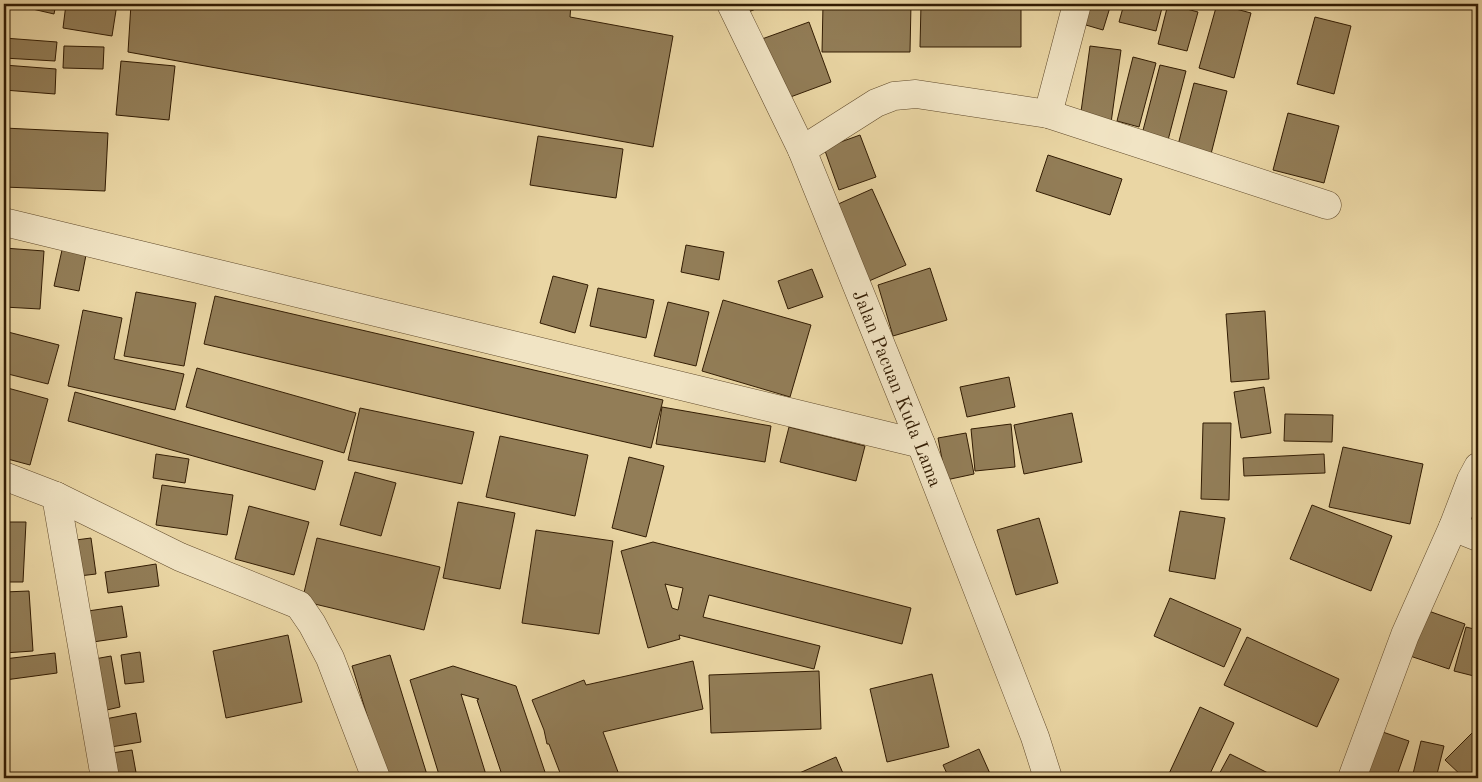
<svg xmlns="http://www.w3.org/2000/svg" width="1482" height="782" font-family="'Old Standard TT',serif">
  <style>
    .building { fill: #927d57; stroke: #321c03; fill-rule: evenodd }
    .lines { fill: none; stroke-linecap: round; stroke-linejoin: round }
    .street-casing { stroke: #604a2b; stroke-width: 29 }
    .street { stroke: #f1e4c4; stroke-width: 28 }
    .labels { text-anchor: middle; stroke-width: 4; stroke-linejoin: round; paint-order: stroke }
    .street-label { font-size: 19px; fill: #321c03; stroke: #f1e4c4 }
  </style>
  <rect width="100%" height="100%" fill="#ead6a4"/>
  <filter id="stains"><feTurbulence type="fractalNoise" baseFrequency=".004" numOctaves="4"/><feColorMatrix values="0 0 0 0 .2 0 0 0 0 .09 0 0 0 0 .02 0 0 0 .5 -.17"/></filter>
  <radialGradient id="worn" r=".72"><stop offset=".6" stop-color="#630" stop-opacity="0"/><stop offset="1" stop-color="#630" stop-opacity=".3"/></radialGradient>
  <path class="building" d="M11 4H56L54 14Z
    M66 4H117L112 36 63 28Z
    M131 4H571L570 17 673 36 653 147 128 52Z
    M742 4H768L746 13Z
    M823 4H911L910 52H822Z
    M921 4H1021V47H920Z
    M1085 4H1111L1103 30 1079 23Z
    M1124 4H1163L1156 31 1119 22Z
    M1168 4 1198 12 1187 51 1158 44Z
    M1217 4 1251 13 1234 78 1199 68Z
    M1315 17 1351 26 1334 94 1297 84Z
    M809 22 831 82 785 99 762 39Z
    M4 38 57 42 55 61 4 58Z
    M64 46 104 47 103 69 63 68Z
    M1090 46 1121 50 1111 123 1080 119Z
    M1133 57 1156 63 1139 127 1117 121Z
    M121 61 175 66 169 120 116 115Z
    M4 65 56 69 55 94 4 90Z
    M1160 65 1186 71 1167 144 1141 138Z
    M1194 83 1227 91 1211 154 1178 145Z
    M1288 113 1339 126 1324 183 1273 170Z
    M4 128 108 133 105 191 4 187Z
    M860 135 876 177 839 190 824 148Z
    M538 136 623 149 616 198 530 185Z
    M1048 155 1122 179 1110 215 1036 191Z
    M872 189 906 265 869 281 836 205Z
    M686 245 724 252 719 280 681 272Z
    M4 248 44 251 40 309 4 307Z
    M62 250 86 255 79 291 54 286Z
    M930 268 947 320 893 336 878 285Z
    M812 269 823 297 788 309 778 281Z
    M553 276 588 285 575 333 540 323Z
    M598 288 654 300 646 338 590 326Z
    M136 292 196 303 184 366 124 356Z
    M215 296 663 400 651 448 204 344Z
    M723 300 811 325 790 397 702 371Z
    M668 302 709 312 696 366 654 356Z
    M83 310 122 318 114 359 184 374 175 410 68 386Z
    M1265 311 1269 379 1231 382 1226 314Z
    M4 331 59 345 48 384 4 373Z
    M197 368 356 413 344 453 186 407Z
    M1009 377 1015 407 967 417 960 387Z
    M4 387 48 399 30 465 4 458Z
    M1264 387 1271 433 1241 438 1234 392Z
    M75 392 323 461 315 490 68 421Z
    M662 407 771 426 765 462 656 444Z
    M360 408 474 432 462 484 348 460Z
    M1072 413 1082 462 1024 474 1014 425Z
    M1285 414 1333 415 1332 442 1284 441Z
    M1203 423H1231L1229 500 1201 499Z
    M1011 424 1015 467 975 471 971 429Z
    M789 427 865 446 856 481 780 462Z
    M966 433 974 474 946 480 938 438Z
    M500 436 588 455 575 516 486 497Z
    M1343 447 1423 464 1410 524 1329 507Z
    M156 454 189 459 185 483 153 478Z
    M1324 454 1325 473 1244 476 1243 458Z
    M629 457 664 466 646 537 612 528Z
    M355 472 396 483 381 536 340 525Z
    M162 485 233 495 227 535 156 525Z
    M458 502 515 513 500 589 443 578Z
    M1312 505 1392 536 1371 591 1290 559Z
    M249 506 309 522 294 575 235 559Z
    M1180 511 1225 518 1215 579 1169 571Z
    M1039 518 1058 583 1016 595 997 530Z
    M5 522H26L23 582H4Z
    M536 530 613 541 599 634 522 623Z
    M91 538 96 574 71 577 68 541Z
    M317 538 440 567 424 630 302 601Z
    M653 542 911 608 902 644 709 595 703 617 820 646 814 669 679 635 680 639 648 648 621 551ZM665 584 683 588 678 610 672 608Z
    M156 564 159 586 108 593 105 572Z
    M29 591 33 651 4 653V592Z
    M1170 598 1241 629 1224 667 1154 636Z
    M122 606 127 637 86 643 81 612Z
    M1423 609 1465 624 1449 669 1407 655Z
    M1466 627 1478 630V677L1454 671Z
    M288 635 302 702 226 718 213 651Z
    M1247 637 1339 679 1317 727 1224 685Z
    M140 652 144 682 125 684 121 655Z
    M55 653 57 673 5 680 4 659Z
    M390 655 428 778H386L352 666Z
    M111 656 120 707 98 712 89 660Z
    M693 661 703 709 603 732 618 772 602 778H562L549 744H547L544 730 532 700 584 680 586 685Z
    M453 666 516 686 547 778H503L477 700 479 699 461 694 487 778H440L410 680Z
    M819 671 821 729 711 733 709 675Z
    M932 674 949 747 887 762 870 689Z
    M1200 707 1234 723 1208 778H1167Z
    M136 713 141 742 105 748 100 720Z
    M1371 728 1409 741 1396 778H1354Z
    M1472 733 1478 739V778H1464L1445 760Z
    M1421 741 1444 746 1436 778H1412Z
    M979 749 992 778H949L943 765Z
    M132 750 137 778H110L105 754Z
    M1230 754 1278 778H1217Z
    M836 757 845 778H788Z"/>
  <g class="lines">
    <g class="street-casing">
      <g id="street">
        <path id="s1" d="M731 4 802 150 921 444 1035 737 1048 778"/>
        <path d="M1048 114 1077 4"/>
        <path d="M802 150 876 103 894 96 916 94 1048 114 1327 205"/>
        <path d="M4 222 921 444"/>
        <path d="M4 476 56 496 105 778"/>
        <path d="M56 496 180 557 299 605 312 624 330 658 376 778"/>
        <path d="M1453 527 1478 537"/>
        <path d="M1352 778 1405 635 1453 527 1471 480 1478 467"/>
      </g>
    </g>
    <use href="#street" class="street"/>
  </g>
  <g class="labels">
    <g class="street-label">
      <text dy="7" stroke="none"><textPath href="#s1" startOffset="419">Jalan Pacuan Kuda Lama</textPath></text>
    </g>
  </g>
  <rect width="1482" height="782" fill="none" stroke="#ead6a4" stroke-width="20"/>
  <rect x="5" y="5" width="1472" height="772" fill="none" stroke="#321c03" stroke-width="2.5"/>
  <rect x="10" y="10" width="1462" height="762" fill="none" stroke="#321c03"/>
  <rect width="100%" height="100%" filter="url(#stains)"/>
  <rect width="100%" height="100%" fill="url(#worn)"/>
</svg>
